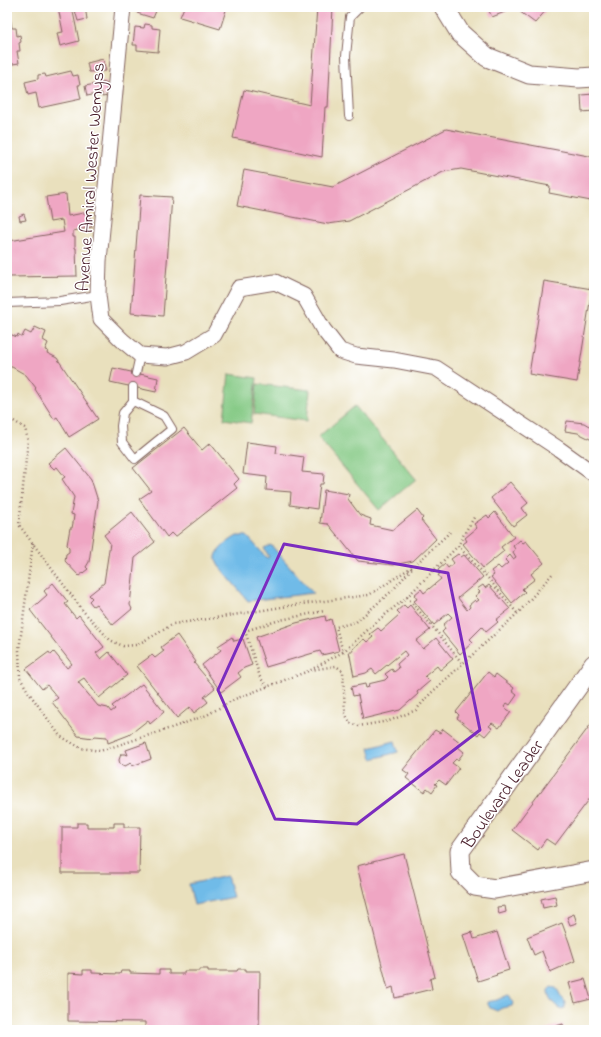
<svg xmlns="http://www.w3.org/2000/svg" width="601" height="1037" font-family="'Indie Flower',sans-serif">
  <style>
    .green { fill: #84c984; stroke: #677458 }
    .water { fill: #6fbbe8; stroke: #5c6d8a }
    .building { fill: #efa6c3 }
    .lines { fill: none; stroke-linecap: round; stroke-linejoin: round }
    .service-casing { stroke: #82635e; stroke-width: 10 }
    .minor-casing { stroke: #82635e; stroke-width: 17 }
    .tertiary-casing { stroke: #82635e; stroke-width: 21 }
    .path { stroke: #82635e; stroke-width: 2.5; stroke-dasharray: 1 3; stroke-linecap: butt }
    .service { stroke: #fff; stroke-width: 8 }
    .minor { stroke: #fff; stroke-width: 15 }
    .tertiary { stroke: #fff; stroke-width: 19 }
    .marked { fill: none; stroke: #7b2cbf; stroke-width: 3; stroke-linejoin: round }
    .labels { text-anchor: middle; stroke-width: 3; stroke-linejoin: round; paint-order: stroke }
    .street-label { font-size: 18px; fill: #4a1f2b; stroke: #fff }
  </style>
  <rect width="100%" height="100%" fill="#fff"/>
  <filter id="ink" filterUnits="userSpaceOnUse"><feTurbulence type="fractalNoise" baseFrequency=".025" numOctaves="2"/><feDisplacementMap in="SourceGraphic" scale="8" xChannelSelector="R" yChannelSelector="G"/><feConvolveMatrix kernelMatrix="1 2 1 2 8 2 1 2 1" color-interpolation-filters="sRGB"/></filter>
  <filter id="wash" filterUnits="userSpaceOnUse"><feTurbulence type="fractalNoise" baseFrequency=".012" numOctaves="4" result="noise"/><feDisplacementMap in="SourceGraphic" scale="16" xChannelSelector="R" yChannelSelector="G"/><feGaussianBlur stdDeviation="0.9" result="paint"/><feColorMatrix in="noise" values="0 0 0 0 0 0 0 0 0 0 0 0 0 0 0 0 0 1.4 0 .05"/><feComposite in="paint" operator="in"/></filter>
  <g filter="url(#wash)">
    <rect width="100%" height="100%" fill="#e9e0bd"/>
    <path class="green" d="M229 374 257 378 251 423 224 419Z
      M257 384 310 390 307 421 254 414Z
      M355 406 416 479 379 510 318 437Z"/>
    <path class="water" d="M237 536H247L267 558 269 557 264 548 271 545 313 593 248 601 218 565C218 564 216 560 216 559 215 550 230 540 237 536Z
      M395 741 398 752 372 759 369 748Z
      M227 876 233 897 194 905 189 884Z
      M551 987 556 988 558 991 560 996C565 1000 565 1002 565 1008L560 1009C554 1004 548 999 548 990Z
      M508 995 510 996 513 1003 512 1006 502 1008 497 1011 490 1008 487 1002 497 1000Z"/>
    <g id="blocks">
      <path class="building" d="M58 7H72L79 41 60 46 57 33 63 32Z
        M74 7H85L87 19 78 21Z
        M139 7H145L156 11 153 18 137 13Z
        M184 7H227L220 29 180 17Z
        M317 7H333L328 107H325L322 157 233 138 244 90 310 105Z
        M487 7H544L547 9 535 23 515 8 492 17Z
        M10 17 12 28H16L17 36 20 35 21 42 19 43 20 51H17L19 63 7 65V18Z
        M145 24 152 25V28L160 29 158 52 137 50V45H133L135 27 144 28Z
        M103 59 106 71 89 72 87 63Z
        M71 71 73 76 78 75 80 85H78L81 99 39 108 36 93 28 95 25 82 38 79V75L45 74 46 77Z
        M106 82 108 96 102 97V93L87 96 85 86Z
        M594 94V111L582 112 581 95Z
        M446 129 594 157V184L591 201 549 193 550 186 461 169 443 172 349 221 328 224 237 206 244 170 333 187Z
        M66 194 68 216 89 212 92 227 73 231V237H75V248H76L77 276 9 277V241L64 232 62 220 50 222 46 197Z
        M140 195 172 197 163 316 131 313Z
        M24 214 26 220 20 221 19 216Z
        M544 281 592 289 577 382 529 374Z
        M35 327 46 332 43 340 48 343 45 350 48 351 47 353 57 358 98 419 69 437 57 417 54 419 35 389 36 388 26 375 12 367H7V333L17 337 18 334 22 337 25 331 31 334Z
        M113 368 158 378 156 392 110 382Z
        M567 421 584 423 594 429V441L578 433 565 431Z
        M184 428 202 450 210 443 239 479 234 484 237 488 175 537 171 533 167 537 139 499 151 491 133 468Z
        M247 442 277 446 276 453 304 457 302 472 324 474 323 484H320L317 509 290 505 291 492 266 490 267 477 243 474Z
        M66 448 91 479 98 501 89 562 86 567 88 569 79 576 65 561 66 554 69 552V547L67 545 70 528H72L73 523 74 515 71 514 74 497 62 479 65 477 57 467 54 469 48 463Z
        M510 482 528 503 522 508 527 515 513 526 491 498Z
        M324 490 349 494 348 499 360 515 371 519 370 525 393 530 417 510 423 518 421 520 436 539 413 561 394 565 358 561 328 524 320 523Z
        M132 512 155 542 135 558 130 605 132 609 113 625 96 604 93 606 89 601 92 598 89 595 104 583 110 543 104 535Z
        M495 512 514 537 501 547 504 551 483 568 463 544 467 541 465 538 477 528 474 524 487 515 489 518Z
        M520 540 523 543 526 541 544 563 531 574 535 579 522 589 525 592 512 603 491 577 494 575 491 571 498 566 501 569 508 563 505 560 510 555 513 559 516 557 513 552 515 549 513 546Z
        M458 554 461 557 464 555 483 577 458 598 467 610 470 607 469 605 475 600 476 602 479 600 475 596 480 592 477 589 483 585 485 588 489 585 510 609 496 620 498 622 486 632 482 627 470 639 473 642 460 654 442 632 445 629 443 625 452 617 448 613 434 625 414 601 417 599 414 595 421 589 424 593 441 579 438 575 440 574 438 570 445 564 448 568 454 563 451 559Z
        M53 583 68 602 65 604 76 618 79 615 104 647 96 653 101 659 109 652 127 675 99 698 84 678 78 682 98 706 108 708 111 712 115 709 112 706 142 684 164 712 150 724 148 720 129 735 108 743 107 737 95 736 93 738 78 736 52 702 58 698 47 685 42 689 26 669 49 652 51 655 54 652 67 668 72 664 30 610 47 595 44 591Z
        M404 605 407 608 410 605 430 630 416 641 423 649 436 638 453 659 440 670 437 666 425 676 430 681 417 692 418 694 400 710 363 719 358 695 353 696 351 687 365 684 366 688 369 687 368 684 385 680 388 677 385 674 392 669 394 672 399 668 397 664 407 655 404 651 376 674 372 669 366 673 354 676 349 651H353L352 649 364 639 367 642 373 637 370 634 378 628 381 631 400 614 397 611Z
        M325 616 326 621 331 619 339 651 322 655 320 651 266 667 256 637 296 623Z
        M177 635 196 662 194 663 215 688 204 697 208 702 194 713 190 707 177 718 137 666 152 655 155 658 164 651 161 647Z
        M232 637 234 641 243 639 252 665 244 668 238 673 241 677 221 692 202 665 221 650 218 646Z
        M488 672 494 677 496 674 514 688 512 691 517 695 510 705 507 703 504 707 511 712 499 728 492 723 489 726 492 728 485 736 480 732 478 735 457 718 459 715 456 712Z
        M594 720V793L555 845 546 839 538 850 512 830Z
        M443 729 461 743 458 747 464 752 458 760 456 759 452 763 459 768 446 785 439 780 435 784 437 785 432 792 427 788 424 792 406 778 409 774 403 770 435 730 440 733Z
        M146 743 151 759 132 766 131 762 129 764 125 766 120 764 119 760 121 754H125L128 755 126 750Z
        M77 823H87V827H114V823H124V827H140L139 873H62V827H77Z
        M404 854 435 977 430 979 432 989 395 998 393 987 388 989 357 866Z
        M555 896 557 905 543 908 541 899Z
        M505 906 506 912 499 914 497 907Z
        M574 914 577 923 570 925 567 917Z
        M562 923 569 942 575 961 550 972 542 951 534 955 527 937Z
        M472 932 474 939 497 932 509 970 496 974 497 975 478 981 463 935Z
        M199 969H208V971H237L238 969H246V971H260L259 1030H145V1022L68 1021V973L83 974V970H92V973L120 974 121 971H130V973L159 974V970H169V974H184V971H199Z
        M585 979 591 999 575 1003 569 983Z
        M563 1024 564 1030H547L546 1029Z"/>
    </g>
  </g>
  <g filter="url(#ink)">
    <use href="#blocks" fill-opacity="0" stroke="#82635e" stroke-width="1"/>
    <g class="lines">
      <g class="service-casing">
        <path id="service" d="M349 116 346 56 349 26 350 17 360 7
          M7 303 60 301 98 295
          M136 373 140 355
          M133 387V401L123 413 121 426 122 442 135 459 172 429 164 416 133 401"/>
      </g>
      <g class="minor-casing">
        <path id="minor" d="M123 7 99 261 98 295 101 319 122 340 140 355 167 357 186 352 214 335 239 288 275 282 304 296 323 329 340 351 356 356 394 360 436 368 559 449 594 474"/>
      </g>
      <g class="tertiary-casing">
        <path id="tertiary" d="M444 7 460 33 487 57 529 74 579 78 594 77
          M594 664 460 851 461 872 475 886 495 889 594 871"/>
      </g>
      <path class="path" d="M7 417 25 428 28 440 19 525 84 612 110 640 123 646 136 645 155 635 173 624 215 618 294 605 369 595 415 565 450 532
        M33 543 19 650 20 678 29 693 60 736 81 748 100 751 174 727 207 715 235 699 311 670 336 666 343 671 345 713 350 723 359 726 389 721 416 710 431 693 519 612 554 572
        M458 546 488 578 517 613
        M407 597 437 632 462 663
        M343 652 380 619 407 597 458 546 464 534 475 516
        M314 668 343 652 336 627 356 622 393 590 412 568
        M267 687 260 677 245 631 280 620 324 611"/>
      <use href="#service" class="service"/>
      <use href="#minor" class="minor"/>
      <use href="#tertiary" class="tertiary"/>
    </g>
  </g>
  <path class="marked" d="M284 544 448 573 480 730 357 824 275 819 218 690Z"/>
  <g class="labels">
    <g class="street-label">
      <text transform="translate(90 177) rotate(-86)" y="6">Avenue Amiral Wester Wemyss</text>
      <text transform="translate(502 794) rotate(-55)" y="6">Boulevard Leader</text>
    </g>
  </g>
  <rect width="601" height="1037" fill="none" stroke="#fff" stroke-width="24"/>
</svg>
